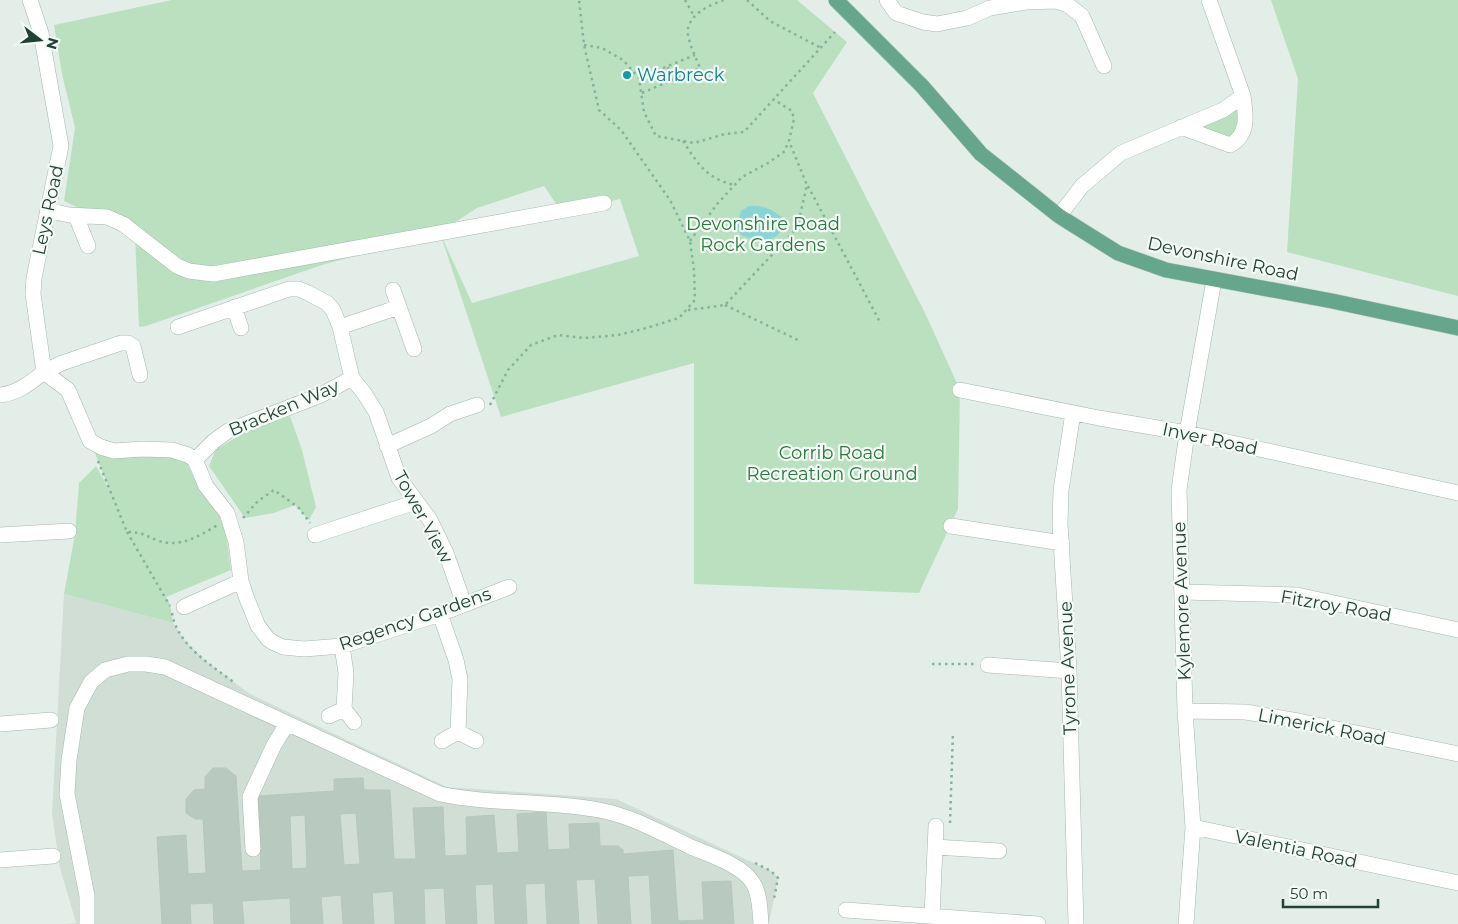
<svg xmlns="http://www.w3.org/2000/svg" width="1458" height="924" font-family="Montserrat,sans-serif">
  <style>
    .built { fill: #d1ded6 }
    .green { fill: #bbe0c0 }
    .water { fill: #89d4d5 }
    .building { fill: #b8c9c0; stroke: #b5c8be; fill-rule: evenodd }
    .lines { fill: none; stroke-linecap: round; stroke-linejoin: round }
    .minor-casing { stroke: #a5b7ae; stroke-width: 16 }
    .major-casing { stroke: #c1cac6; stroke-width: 16 }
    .path { stroke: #82b39d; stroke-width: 2.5; stroke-dasharray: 2.5 4; stroke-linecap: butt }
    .minor { stroke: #fff; stroke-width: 15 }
    .major { stroke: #66a68c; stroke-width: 15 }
    .culture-dot { fill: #0f9aa8; stroke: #f4faf6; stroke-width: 2 }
    .labels { text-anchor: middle; stroke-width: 4.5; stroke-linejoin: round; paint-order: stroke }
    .culture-label { font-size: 18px; fill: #0d838f; stroke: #f4faf6; text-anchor: start }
    .street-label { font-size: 18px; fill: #224134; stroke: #f4faf6 }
    .park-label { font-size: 18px; fill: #297a3d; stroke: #f4faf6 }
  </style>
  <rect width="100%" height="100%" fill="#e3eee8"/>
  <path class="built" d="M64 594 173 623 186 642 208 663 250 694 447 787 616 799 771 871 778 878 769 924H63L76 923 60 868 52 814Z"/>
  <path class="green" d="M172 0H797L847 42 813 93 926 315 960 390 958 509 919 593 694 584V363L501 417 440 233 472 303 639 256 620 199 604 203 561 211 544 186 477 208 451 225 402 243 322 265 146 326 139 327 135 235 64 201 75 128 62 74 54 25Z
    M1271 0H1458V296L1287 252 1298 79Z
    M1243 96 1237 142 1181 127Z
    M290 416 302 450 316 507 309 520 295 505 274 513 245 518 209 466 216 449 248 431Z
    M94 451 172 456 187 463 200 491 219 510 225 526 231 570 166 597 170 604 173 623 64 594 75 534 79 483 96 466 110 491Z"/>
  <path class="water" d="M749 206C763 205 772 209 784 219 782 235 777 237 762 243L741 235 736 228 741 211Z"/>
  <path class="building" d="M213 768H226L236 776 242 871 261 870 258 796 334 791V779L363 778 364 790H390L394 859H416L413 808 443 807 445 856 467 855 466 817 494 815 497 853 519 852 517 814 546 812 548 850 570 849 569 824 599 823 600 846H618L623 850V854L673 850 678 921 704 920 702 882 731 881 734 924H652L649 875 628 876 631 924H598L595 879 576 880 579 924H547L545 883 525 884 527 924H495L493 884 475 885 477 924H446L444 888 424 889 425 924H395L393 891 372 893 374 924H343L341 895 321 897 323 924H291L290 898 242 901 244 924H214L213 903 190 904 191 924H162L157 837 186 835 188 874 206 873 203 819H195L186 813V799L194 790 205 789V777ZM356 813 360 864 344 865 340 814ZM305 815 307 868 292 869 290 816Z"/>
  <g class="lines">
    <g class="minor-casing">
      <path id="minor" d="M887 0 896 13 923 22 937 24 967 18 990 8 1026 2 1056 1 1068 5 1082 16 1104 66
        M1181 127 1230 145C1249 135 1246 115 1243 96
        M47 210 69 215 107 217 123 224 177 266 189 271 213 274 604 203
        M76 216 88 246
        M1059 216 1082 186 1121 153 1223 110 1243 96 1209 0
        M393 290 414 349
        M234 307 241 328
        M178 327 289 289H299L308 293 327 303 333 310 340 327 352 378 364 393 376 412 399 478 430 520 446 553 464 604
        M340 327 399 307
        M44 372 68 390 90 441 101 447 114 451 142 449 172 450 188 455 195 460 206 486 227 513 236 542 241 581 247 599 258 626 268 639 274 643 283 647 304 649 342 646 440 614 509 587
        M44 372 62 363 121 343H128L133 346 140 375
        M960 390 1099 418 1187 433 1458 493
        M0 395C18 393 30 383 44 372L33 294 34 278 61 146 41 33 30 0
        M1073 413 1061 490 1060 524 1069 671 1076 924
        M387 446 431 426 450 414 477 405
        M195 460 214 441 228 431 321 395 352 378
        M951 526 1062 543
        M0 535 69 531
        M315 535 416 502
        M1182 592 1297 595 1458 630
        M184 607 241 581
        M440 614 456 660 460 679 458 732 476 741
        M342 646 346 673 344 709 354 722
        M988 665 1069 671
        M1185 711 1246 712 1298 721 1458 754
        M329 716 344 709
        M0 724 51 720
        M442 741 458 732
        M1193 827 1458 883
        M935 847 999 851
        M253 849 250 797 274 745 287 724
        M0 860 53 856
        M846 910 1038 924
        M932 916 936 826
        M87 924V896L67 794 69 760 77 708 91 682 105 670 128 664H146L165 667 440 794C492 805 547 800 599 810 632 816 661 833 691 847 710 855 742 865 753 883 760 894 760 911 761 924
        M1186 924 1193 827 1185 711 1179 490 1187 433 1214 280"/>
    </g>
    <g class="major-casing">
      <path id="major" d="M836 0 922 86 981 154 1059 216 1118 253 1166 270 1332 301 1458 328"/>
    </g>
    <path class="path" d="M685 0 694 16
      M747 0 770 21 821 48
      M584 45 602 48 623 60 639 78 644 112 656 136 694 143 725 134 744 132 835 32
      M668 67 670 81
      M639 78 695 55
      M642 93 700 68C696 58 690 46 688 35 685 16 710 4 725 0
      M683 141C698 164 706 178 734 185
      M808 186 881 324
      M690 241 718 203 742 177 768 163 785 151 788 142
      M725 305 800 341
      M688 310 725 305 797 228 807 185 789 141 794 119 792 111 773 99
      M490 405 508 370 531 345 558 335 584 338 618 335 643 329 679 318 695 300 694 270 690 241 670 200 621 130 599 110 584 45 579 0
      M98 461 127 532C140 532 145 535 156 540 180 549 198 536 218 525
      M243 518 258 501 274 490 299 508 310 523
      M127 532 170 606
      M172 613C177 645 212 666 235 683
      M932 664H974
      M950 823 953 732
      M755 863 771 871 778 878 774 899"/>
    <use href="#minor" class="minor"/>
    <use href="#major" class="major"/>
  </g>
  <circle class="culture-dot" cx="627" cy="75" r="5"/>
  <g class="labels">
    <g class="culture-label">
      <text x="637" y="81">Warbreck</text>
    </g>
    <g class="street-label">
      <text transform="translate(48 210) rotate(-78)" y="6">Leys Road</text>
      <text transform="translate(1223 259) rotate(12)" y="6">Devonshire Road</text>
      <text transform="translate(284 408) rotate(-23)" y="6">Bracken Way</text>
      <text transform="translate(1210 439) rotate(12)" y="6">Inver Road</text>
      <text transform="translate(423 517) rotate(61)" y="6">Tower View</text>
      <text transform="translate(1182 601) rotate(-92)" y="6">Kylemore Avenue</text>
      <text transform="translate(1336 606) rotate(10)" y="6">Fitzroy Road</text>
      <text transform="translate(415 619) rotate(-19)" y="6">Regency Gardens</text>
      <text transform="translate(1068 668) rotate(-92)" y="6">Tyrone Avenue</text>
      <text transform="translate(1322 727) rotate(11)" y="6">Limerick Road</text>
      <text transform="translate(1296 849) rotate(12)" y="6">Valentia Road</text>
    </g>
    <g class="park-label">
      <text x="763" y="230">Devonshire Road<tspan x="763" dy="21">Rock Gardens</tspan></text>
      <text x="832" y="459">Corrib Road<tspan x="832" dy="21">Recreation Ground</tspan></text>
    </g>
  </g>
  <g transform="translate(40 40) rotate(106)" stroke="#f4faf6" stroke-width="4" paint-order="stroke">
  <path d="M0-4L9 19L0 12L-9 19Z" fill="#224134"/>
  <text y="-8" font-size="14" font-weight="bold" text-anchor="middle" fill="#224134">N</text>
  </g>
  <path d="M1283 899v8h95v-8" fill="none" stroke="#224134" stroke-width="2.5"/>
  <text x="1290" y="899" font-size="15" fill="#224134" stroke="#f4faf6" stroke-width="4" paint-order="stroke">50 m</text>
</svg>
